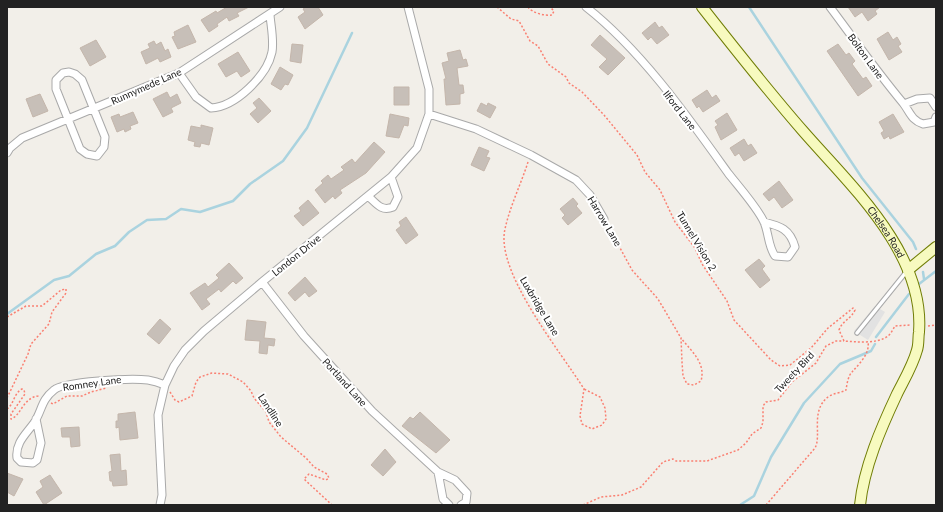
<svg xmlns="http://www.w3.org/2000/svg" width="943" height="512" font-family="Lato,sans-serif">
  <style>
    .parking { fill: #e2e2e2 }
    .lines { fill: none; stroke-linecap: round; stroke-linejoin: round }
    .stream { stroke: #aad3df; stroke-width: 2.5 }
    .building { fill: #c7bfb8; stroke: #c4b6ab }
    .lane-casing { stroke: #a9a9a9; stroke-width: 5.5 }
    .street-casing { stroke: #a9a9a9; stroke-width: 9 }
    .secondary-casing { stroke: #707d05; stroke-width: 12 }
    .path { stroke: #fa8072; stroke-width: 1.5; stroke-dasharray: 2 2; stroke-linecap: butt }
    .lane { stroke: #fff; stroke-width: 3.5 }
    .street { stroke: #fff; stroke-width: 7 }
    .secondary { stroke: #f7fabf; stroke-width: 10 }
    .labels { text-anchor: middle; stroke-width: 4; stroke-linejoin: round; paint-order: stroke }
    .street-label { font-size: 10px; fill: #222; stroke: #fff }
  </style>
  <rect width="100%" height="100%" fill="#f2efe9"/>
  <path class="parking" d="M875 306 885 312 868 340 854 331Z"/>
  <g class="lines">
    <path class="stream" d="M749 7 862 178 913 242 916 249
      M923 272 924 279
      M919 284 936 271
      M7 314 54 280 69 276 96 254 115 246 129 232 147 220 166 219 181 209 200 212 233 201 250 184 283 161 307 128 352 33
      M876 337 909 294
      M740 505 754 496 771 457 804 403 840 364 871 351 875 344"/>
  </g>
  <path class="building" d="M227 7H249L237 13 239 16 229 21 227 17 217 24 218 26 209 32 201 20 216 11 217 13Z
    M306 7H318L323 15 305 29 298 17 305 12 303 9Z
    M848 7H880L875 11 877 14 868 21 862 12 855 17Z
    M655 22 659 28 662 26 669 35 657 44 651 37 648 40 642 33Z
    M188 25 196 42 178 49 172 37 175 36 174 32Z
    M888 32 893 40 897 37 901 44 898 46 902 52 889 60 877 39Z
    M600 35 625 58 608 75 599 67 607 59 591 45Z
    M96 40 106 57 90 66 80 48Z
    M154 41 156 45 161 42 165 51 168 49 171 57 160 62 158 58 146 64 141 52 150 48 148 44Z
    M292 44 303 45 301 63 290 61Z
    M838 44 846 55 849 53 855 61 852 64 863 79 866 77 872 86 858 96 827 51Z
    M460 50 463 60 466 59 468 66 457 68 459 85H463L464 93 460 94V104L446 105 444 79H446L442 63 449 61 447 53Z
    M238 52 250 71 241 77 237 71 226 77 218 64Z
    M280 67 293 75 288 85 285 84 281 90 271 84Z
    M394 87H409V105H394Z
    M707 90 712 98 716 95 720 101 703 112 699 106 697 108 692 100Z
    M167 92 170 98 177 94 181 103 171 108 173 112 163 117 153 99Z
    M40 94 48 111 33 117 26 99Z
    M259 98 271 111 258 123 250 114 257 108 253 103Z
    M481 103 487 106 488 103 496 107 490 118 477 111Z
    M133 112 138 123 130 126 131 129 125 132 124 129 117 132 111 117 119 114 120 117Z
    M727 113 737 130 721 140 715 127 718 125 715 121Z
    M390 114 409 118 408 126 404 125 399 138 386 136Z
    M893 114 904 132 890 139 889 136 884 139 881 133 884 131 879 122Z
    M201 125 213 128 209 145 201 143 200 147 194 146 195 142 188 140 191 126 201 128Z
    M744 139 748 146 751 144 757 153 744 161 739 153 735 156 730 148Z
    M374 142 385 152 366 173 340 190 342 193 335 199 333 196 325 203 315 190 323 183 321 181 328 175 331 179 344 170 341 167 352 159 355 163Z
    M479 147 489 151 486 157 490 158 484 171 471 165Z
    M779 181 793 200 782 208 774 197 769 201 763 194Z
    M573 198 578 204 576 206 582 213 568 225 562 218 565 215 560 209Z
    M308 200 319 213 303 226 294 216 301 211 299 208Z
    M406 217 418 235 406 244 396 230 401 226 399 222Z
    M759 259 765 266 762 269 770 280 760 288 745 270Z
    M229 263 243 278 236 284 233 281 221 292 219 289 206 299 210 304 202 310 190 293 205 283 208 287 219 278 216 275Z
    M305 277 317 291 309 297 305 292 295 301 288 293Z
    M160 319 171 329 159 344 147 334Z
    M247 320 266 322 264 338 275 339 274 346 268 345 267 354 259 353 260 341 245 340Z
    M135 412 138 438 120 440 119 427 116 428V421H118V414Z
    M420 412 450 440 436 453 402 426 410 417 413 419Z
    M79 427 80 446 71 447 70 437H62L61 428Z
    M385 449 396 462 383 476 371 465Z
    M120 454 121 471 126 470 127 485 113 486 112 481H110L109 472 112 471 110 455Z
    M7 473 23 479 14 496 7 492Z
    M50 475 62 493 44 505 36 492 43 487 40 481Z"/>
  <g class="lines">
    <g class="lane-casing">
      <path id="lane" d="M857 333 907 271"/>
    </g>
    <g class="street-casing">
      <path id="street" d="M586 7C641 50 688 117 728 173 739 187 757 207 764 222 769 234 768 246 775 256L788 257 795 247C790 229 780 226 764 222
        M830 7C854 39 877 72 903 103 910 112 911 120 923 124L934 122 936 117
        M69 72 75 74 82 80 105 137 104 147 97 156 87 154 80 149 56 89V80L63 73Z
        M179 73 196 97 211 108C235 107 267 76 272 52 274 40 271 27 270 15
        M904 104 917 99 930 98 936 107
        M429 114 476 129 531 155 576 180 590 195 604 219
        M7 153 10 148 22 138 179 73 280 7
        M368 196C376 203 381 212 393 207L398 197 391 177
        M262 282 304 336 372 411 438 472 455 480 467 493 466 502 461 505
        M36 419 41 443 37 460 33 463 21 462 17 458C15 443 26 434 34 423 42 411 41 400 54 390 64 381 132 378 148 380 154 381 160 383 165 385
        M438 472 443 499 449 505
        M160 505 162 495 158 415 165 385 174 366 185 350 204 331 262 282 391 177 417 148 429 114V89L408 7"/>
    </g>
    <g class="secondary-casing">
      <g id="secondary">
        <path id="s1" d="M702 7C735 49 768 91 803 131 850 185 925 253 919 332 918 338 919 344 917 350 913 365 904 380 897 394 881 428 864 467 860 505"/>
        <path d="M908 270 936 247"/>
      </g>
    </g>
    <path class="path" d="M497 7 511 19 519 21 530 41 538 46 548 64 566 77 569 83 582 92 604 115 637 155 645 172 660 190 675 222 695 248 702 264 727 301 734 320 771 360 780 366 790 365 811 348 828 328 853 308 855 310C851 319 842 321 839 330L844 341C856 342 878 344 888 336 891 334 893 329 895 326L910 325
      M528 7C532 13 545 16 552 15L554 11 550 7
      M528 162C521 184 510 206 505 229 495 272 561 352 584 389L580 416 582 424 592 429 602 425 606 419 605 408 600 397 584 389
      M607 224 632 270 658 299 681 338 682 362 683 376 687 384 694 385 701 381C706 363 692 352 681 338
      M7 317 26 306H42L61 290 66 289V293L52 312 49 324 31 344 28 354 7 398
      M928 326 936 325
      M170 392 175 400 179 402 192 396 196 382 200 377 212 373 228 374 243 382 251 391 254 398 266 412 269 422 281 437 306 458 314 467 327 474 329 478 326 480 309 474 304 479 332 505
      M51 403 53 404 67 396H82L91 392 106 388
      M7 409C14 404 14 393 22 389L24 390 25 394 11 414V419C21 416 23 397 39 396
      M583 505 601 497 622 495 641 487 663 462 673 459 676 461H707L738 450 746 443 752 434 761 428 763 422V406L766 402 778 400 792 382 816 363 826 346 836 341H844
      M766 505 815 448C822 435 810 411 828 397 833 393 841 393 846 390 847 384 848 376 852 372 859 364 870 354 868 342"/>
    <use href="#lane" class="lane"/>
    <use href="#street" class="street"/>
    <use href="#secondary" class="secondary"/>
  </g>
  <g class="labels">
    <g class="street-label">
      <text transform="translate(866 56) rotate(54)" y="4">Bolton Lane</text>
      <text transform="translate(146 86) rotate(-24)" y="4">Runnymede Lane</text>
      <text transform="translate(680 110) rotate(52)" y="4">Ilford Lane</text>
      <text transform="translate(605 221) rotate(59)" y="4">Harrow Lane</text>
      <text dy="4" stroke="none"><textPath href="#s1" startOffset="291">Chelsea Road</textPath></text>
      <text transform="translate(697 241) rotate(59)" y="4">Tunnel Vision 2</text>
      <text transform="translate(296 255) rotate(-39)" y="4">London Drive</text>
      <text transform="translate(540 306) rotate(59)" y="4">Luxbridge Lane</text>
      <text transform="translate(794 372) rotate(-47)" y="4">Tweety Bird</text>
      <text transform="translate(345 382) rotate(48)" y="4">Portland Lane</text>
      <text transform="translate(92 383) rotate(-8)" y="4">Romney Lane</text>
      <text transform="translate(271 410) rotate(57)" y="4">Landline</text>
    </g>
  </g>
  <rect width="943" height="512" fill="none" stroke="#222222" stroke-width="16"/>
</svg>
